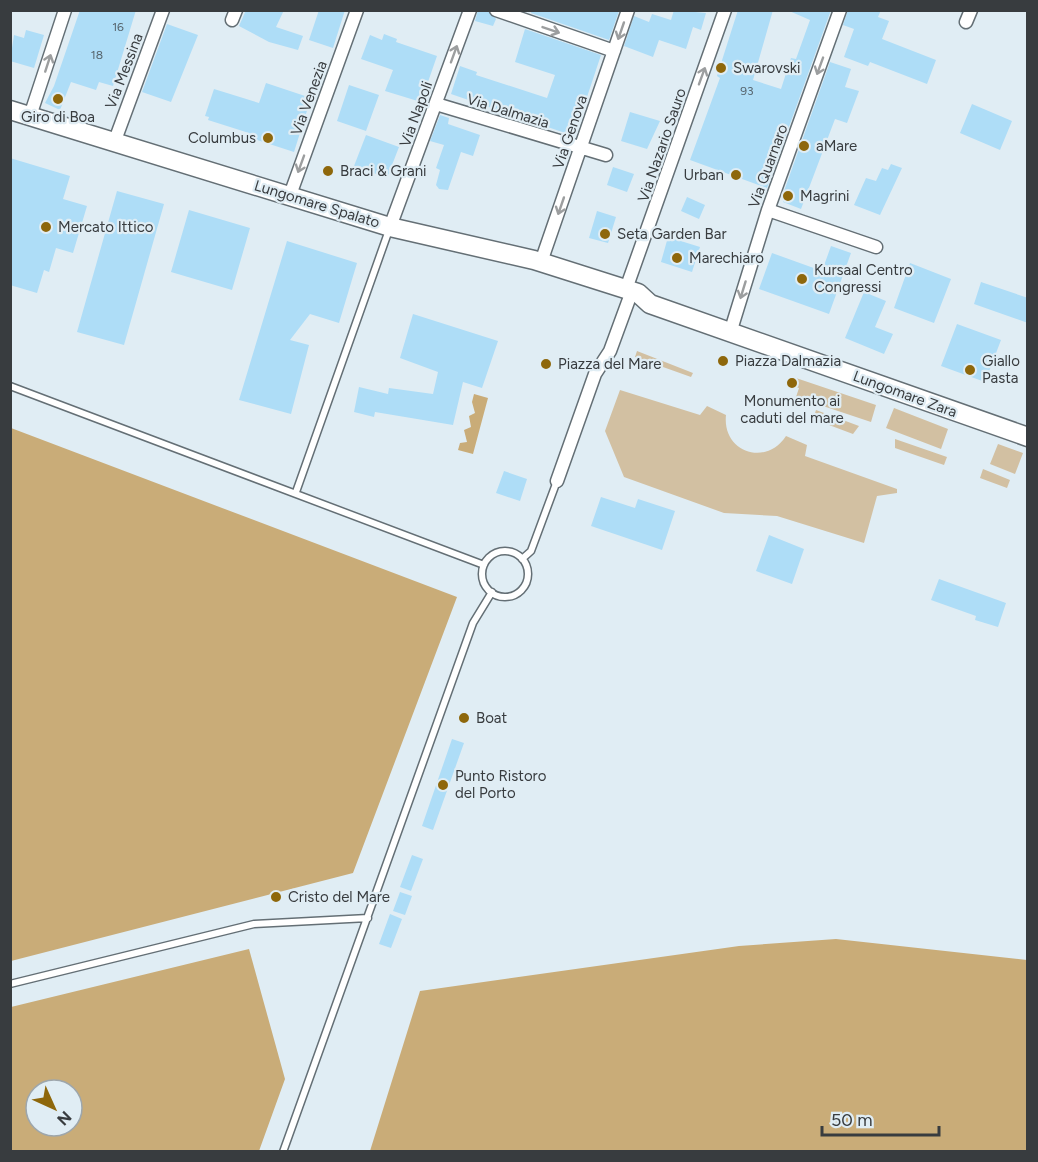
<svg xmlns="http://www.w3.org/2000/svg" width="1038" height="1162" font-family="Figtree,sans-serif">
  <style>
    .green { fill: #d2c0a2 }
    .water { fill: #c9ac78; fill-rule: evenodd }
    .building { fill: #aeddf7 }
    .lines { fill: none; stroke-linecap: round; stroke-linejoin: round }
    .lane-casing { stroke: #646f75; stroke-width: 9 }
    .street-casing { stroke: #646f75; stroke-width: 15 }
    .secondary-casing { stroke: #646f75; stroke-width: 21 }
    .lane { stroke: #fff; stroke-width: 6 }
    .street { stroke: #fff; stroke-width: 12 }
    .secondary { stroke: #fff; stroke-width: 18 }
    .oneway { stroke: #9c9e9f }
    .poi-dot { fill: #8e670b; stroke: #e0edf4; stroke-width: 2 }
    .labels { text-anchor: middle; stroke-width: 4.5; stroke-linejoin: round; paint-order: stroke }
    .number-label { font-size: 12px; fill: #56646d }
    .poi-label { font-size: 15px; fill: #383c3f; stroke: #e0edf4; text-anchor: start }
    .street-label { font-size: 15px; fill: #383c3f; stroke: #e0edf4 }
  </style>
  <rect width="100%" height="100%" fill="#e0edf4"/>
  <path class="green" d="M637 351 693 373 691 377 635 357Z
    M793 377 876 405 871 422 796 397 799 388 790 385Z
    M620 390 700 415 707 406 726 415C722 452 766 467 786 436L807 445 805 456 897 489V493L877 496 864 543 777 516 724 513 624 477 605 431Z
    M894 408 948 429 941 449 886 428Z
    M816 410 859 426 853 434 813 419Z
    M895 439 947 457 944 465 895 448Z
    M998 444 1023 453 1015 474 990 464Z
    M983 469 1010 480 1007 488 980 478Z"/>
  <path class="water" d="M474 394 488 398 473 454 458 450 460 443 467 442 464 430 471 427 469 416 475 413 472 402Z
    M11 428 457 597 353 873 11 961Z
    M836 939 1027 960V1151H370L420 991 739 946Z
    M249 949 285 1079 259 1151H11V1007ZM36 1090H72V1126H36Z"/>
  <path class="building" d="M80 10H136L113 86 99 82 96 90 71 82 60 110 45 103 54 86Z
    M246 10H284L276 27 303 36 298 50 269 42 239 26Z
    M319 10H345L333 48 309 40Z
    M478 10H488L496 19 493 26 475 21Z
    M532 10H617L619 11 609 40 531 13Z
    M674 10 706 13 701 30 693 27 686 49 659 40 653 57 624 46 634 16 649 22 652 14 671 20Z
    M738 10H773L753 80 781 89 791 58 796 59 810 20 787 10H831L767 188 690 160 720 78 717 76Z
    M848 10H881L878 17 889 21 882 39 936 60 927 84 870 62 868 66 844 57 854 29 843 25Z
    M167 24 198 35 171 102 142 92Z
    M525 29 601 55 574 136 451 94 460 66 477 72 476 75 547 98 555 75 515 62Z
    M26 30 44 35 34 68 10 61 14 35 24 38Z
    M384 34 397 39 396 42 437 56 421 102 385 91 393 70 361 59 370 35 382 40Z
    M830 62 851 69 845 87 859 91 847 123 835 119 801 209 783 202 786 195 783 194Z
    M266 83 311 98 294 152 248 137 249 133 208 120 209 117 205 116 214 89 259 103Z
    M349 85 379 95 366 131 337 121Z
    M972 104 1012 121 1000 150 960 133Z
    M630 112 660 121 647 149 621 141Z
    M440 115 449 118 448 124 480 135 473 156 461 152 448 190 439 189 436 185 440 170 436 168 444 145 430 141Z
    M366 135 399 147 387 178 354 166Z
    M10 158 70 176 63 199 87 206 73 253 56 248 49 272 44 270 37 293 10 285Z
    M891 164 902 168 880 215 854 205 866 178 876 181 882 168 888 170Z
    M613 167 634 174 627 192 607 185Z
    M117 191 164 204 124 345 77 332Z
    M687 197 705 205 699 219 681 211Z
    M189 210 250 228 232 290 171 272Z
    M597 211 616 217 608 243 589 238Z
    M668 237 700 247 692 272 661 262Z
    M287 241 357 263 339 323 310 314 290 340 309 345 291 414 239 400Z
    M831 246 851 253 829 314 759 289 772 253 822 271Z
    M910 263 951 279 934 323 894 308Z
    M981 282 1028 298V323L974 304Z
    M864 292 886 301 875 327 893 334 884 354 845 338Z
    M413 314 498 341 482 388 463 382 453 425 375 412 374 417 354 412 359 387 388 394 389 388 433 394 438 372 400 358Z
    M957 324 1001 340 985 382 941 366Z
    M504 471 527 479 520 501 496 493Z
    M601 497 635 508 638 499 675 511 662 550 591 526Z
    M769 535 804 549 792 584 756 571Z
    M939 579 1006 603 998 627 975 620 976 616 931 600Z
    M452 739 464 743 433 830 422 826Z
    M412 855 423 859 411 891 400 887Z
    M400 892 412 896 405 915 393 911Z
    M390 914 402 919 391 948 379 944Z"/>
  <g class="lines">
    <g class="lane-casing">
      <path id="lane" d="M10 386 484 565
        M296 492 389 230
        M482 574a23 23 0 1 1 46 0a23 23 0 1 1-46 0Z
        M522 559 531 551 557 481
        M10 984 254 924 368 918
        M283 1152 473 623 492 592"/>
    </g>
    <g class="street-casing">
      <path id="street" d="M496 10 614 51
        M232 20 236 10
        M966 22 971 10
        M436 104 606 155
        M30 116 65 10
        M114 143 163 10
        M290 195 357 10
        M768 210 876 247
        M390 227 470 10
        M541 262 628 10
        M626 289 725 10
        M730 333 768 210 840 10
        M557 481 595 374 610 351 632 291"/>
    </g>
    <g class="secondary-casing">
      <path id="secondary" d="M10 110 390 227 534 260 638 293 650 304 1028 437"/>
    </g>
    <use href="#lane" class="lane"/>
    <use href="#street" class="street"/>
    <use href="#secondary" class="secondary"/>
  </g>
  <defs><path id="oneway-shaft" d="M-6 0H5M1.5-3L5.5 0L1.5 3" fill="none" stroke-width="1.6" stroke-linecap="round" stroke-linejoin="round" transform="scale(1.5)"/></defs>
  <g class="oneway">
    <use href="#oneway-shaft" transform="translate(551 30) rotate(19)"/>
    <use href="#oneway-shaft" transform="translate(621 31) rotate(109)"/>
    <use href="#oneway-shaft" transform="translate(454 54) rotate(-70)"/>
    <use href="#oneway-shaft" transform="translate(48 63) rotate(-72)"/>
    <use href="#oneway-shaft" transform="translate(820 66) rotate(110)"/>
    <use href="#oneway-shaft" transform="translate(702 76) rotate(-70)"/>
    <use href="#oneway-shaft" transform="translate(301 164) rotate(110)"/>
    <use href="#oneway-shaft" transform="translate(561 206) rotate(109)"/>
    <use href="#oneway-shaft" transform="translate(743 290) rotate(107)"/>
  </g>
  <g class="poi-dot">
    <circle cx="721" cy="68" r="6"/>
    <circle cx="58" cy="99" r="6"/>
    <circle cx="268" cy="138" r="6"/>
    <circle cx="804" cy="146" r="6"/>
    <circle cx="328" cy="171" r="6"/>
    <circle cx="736" cy="175" r="6"/>
    <circle cx="788" cy="196" r="6"/>
    <circle cx="46" cy="227" r="6"/>
    <circle cx="605" cy="234" r="6"/>
    <circle cx="677" cy="258" r="6"/>
    <circle cx="802" cy="279" r="6"/>
    <circle cx="723" cy="361" r="6"/>
    <circle cx="546" cy="364" r="6"/>
    <circle cx="970" cy="370" r="6"/>
    <circle cx="792" cy="383" r="6"/>
    <circle cx="464" cy="718" r="6"/>
    <circle cx="443" cy="785" r="6"/>
    <circle cx="276" cy="897" r="6"/>
  </g>
  <g class="labels">
    <g class="number-label">
      <text x="118" y="31">16</text>
      <text x="97" y="59">18</text>
      <text x="747" y="95">93</text>
    </g>
    <g class="poi-label">
      <text x="733" y="73">Swarovski</text>
      <text x="58" y="122" text-anchor="middle">Giro di Boa</text>
      <text x="256" y="143" text-anchor="end">Columbus</text>
      <text x="816" y="151">aMare</text>
      <text x="340" y="176">Braci &amp; Grani</text>
      <text x="724" y="180" text-anchor="end">Urban</text>
      <text x="800" y="201">Magrini</text>
      <text x="58" y="232">Mercato Ittico</text>
      <text x="617" y="239">Seta Garden Bar</text>
      <text x="689" y="263">Marechiaro</text>
      <text x="814" y="275">Kursaal Centro<tspan x="814" dy="17">Congressi</tspan></text>
      <text x="735" y="366">Piazza Dalmazia</text>
      <text x="982" y="366">Giallo<tspan x="982" dy="17">Pasta</tspan></text>
      <text x="558" y="369">Piazza del Mare</text>
      <text x="792" y="406" text-anchor="middle">Monumento ai<tspan x="792" dy="17">caduti del mare</tspan></text>
      <text x="476" y="723">Boat</text>
      <text x="455" y="781">Punto Ristoro<tspan x="455" dy="17">del Porto</tspan></text>
      <text x="288" y="902">Cristo del Mare</text>
    </g>
    <g class="street-label">
      <text transform="translate(124 71) rotate(-69)" y="5">Via Messina</text>
      <text transform="translate(309 98) rotate(-70)" y="5">Via Venezia</text>
      <text transform="translate(508 111) rotate(17)" y="5">Via Dalmazia</text>
      <text transform="translate(416 114) rotate(-70)" y="5">Via Napoli</text>
      <text transform="translate(570 132) rotate(-71)" y="5">Via Genova</text>
      <text transform="translate(662 145) rotate(-71)" y="5">Via Nazario Sauro</text>
      <text transform="translate(768 166) rotate(-70)" y="5">Via Quarnaro</text>
      <text transform="translate(317 204) rotate(17)" y="5">Lungomare Spalato</text>
      <text transform="translate(905 394) rotate(20)" y="5">Lungomare Zara</text>
    </g>
  </g>
  <rect width="1038" height="1162" fill="none" stroke="#383c3f" stroke-width="24"/>
  <g transform="translate(54 1108) rotate(135)"><circle r="28" fill="#e0edf4" stroke="#9da6ac" stroke-width="1.5"/>
  <path d="M0-4.5L10 22L0 15L-10 22Z" fill="#8e670b"/>
  <text y="-9" font-size="16" font-weight="bold" text-anchor="middle" fill="#383c3f">N</text>
  </g>
  <path d="M822 1126v9h117v-9" fill="none" stroke="#383c3f" stroke-width="3"/>
  <text x="831" y="1126" font-size="18" fill="#383c3f" stroke="#e0edf4" stroke-width="4.5" paint-order="stroke">50 m</text>
</svg>
